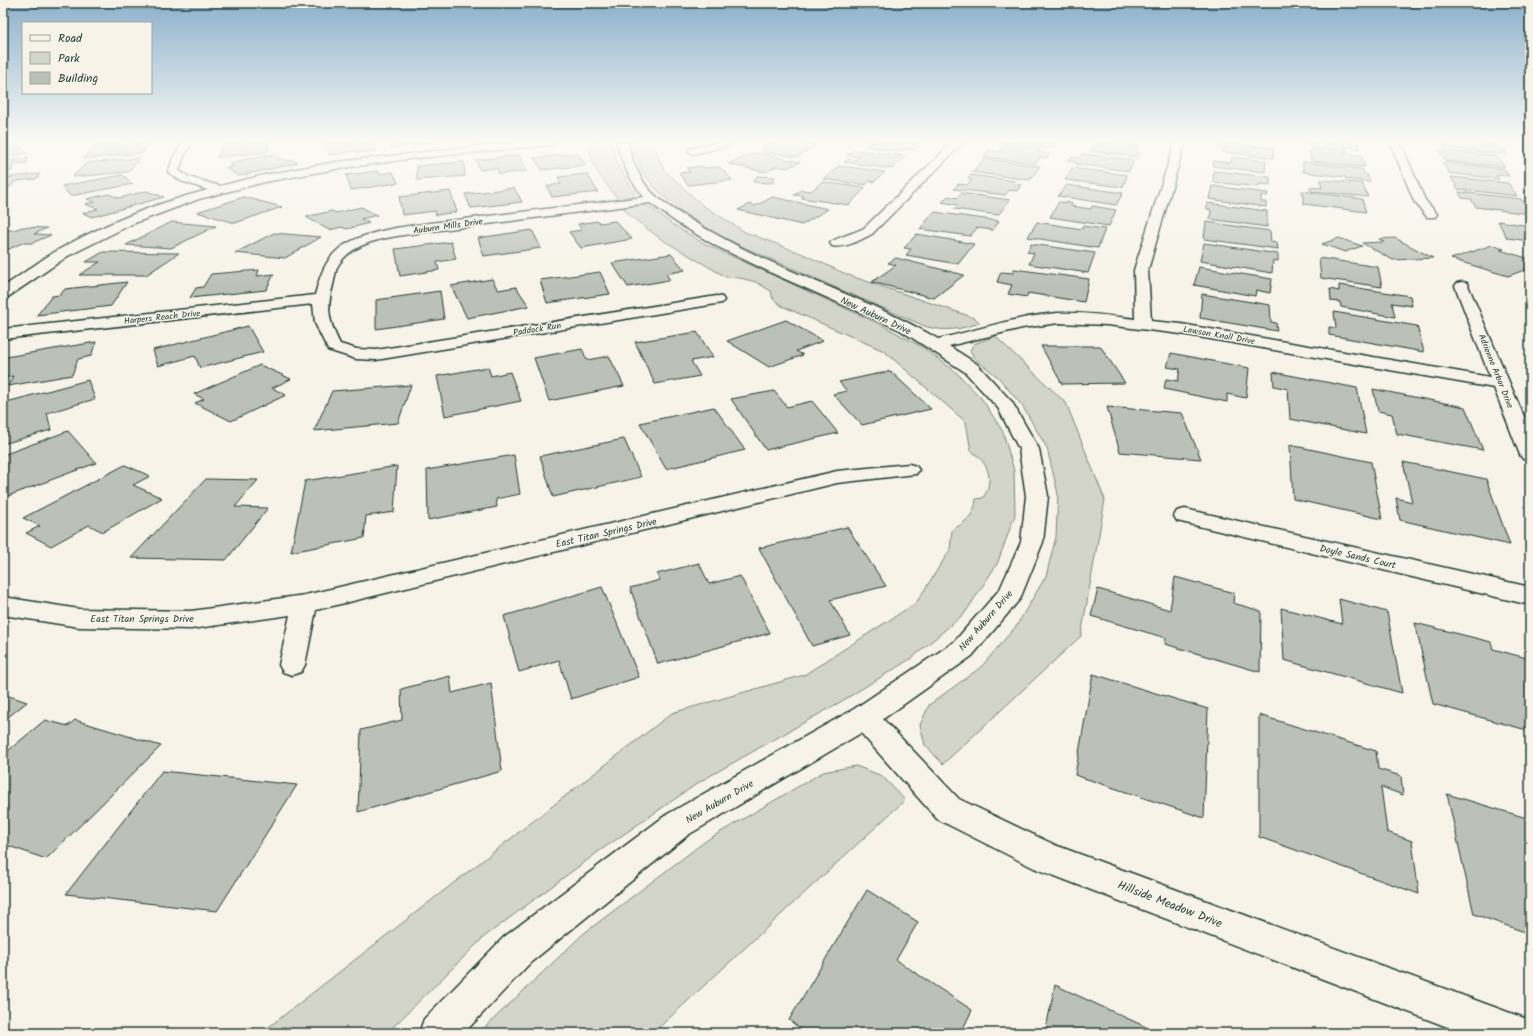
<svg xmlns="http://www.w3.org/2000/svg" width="1533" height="1036" font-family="Kalam,sans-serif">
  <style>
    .green { fill: #d3d5ca; stroke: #79897f }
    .building { fill: #bbc1b6; stroke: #1f3d34 }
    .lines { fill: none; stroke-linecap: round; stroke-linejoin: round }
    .minor-casing { stroke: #1f3d34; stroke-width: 3 }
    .minor { fill: #f7f3e8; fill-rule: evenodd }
    .labels { text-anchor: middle; stroke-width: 3; stroke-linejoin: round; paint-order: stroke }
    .far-street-label { font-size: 9px; fill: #1f3d34; stroke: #f7f3e8 }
    .street-label { font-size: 10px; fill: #1f3d34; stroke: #f7f3e8 }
    .near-street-label { font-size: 12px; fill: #1f3d34; stroke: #f7f3e8 }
  </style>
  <rect width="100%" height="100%" fill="#f7f3e8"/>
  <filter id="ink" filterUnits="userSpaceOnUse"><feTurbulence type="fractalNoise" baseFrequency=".025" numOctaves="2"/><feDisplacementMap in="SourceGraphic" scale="8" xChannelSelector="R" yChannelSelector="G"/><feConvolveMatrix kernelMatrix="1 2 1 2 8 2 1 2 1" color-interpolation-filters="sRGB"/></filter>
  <g filter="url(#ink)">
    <path class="green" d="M591 142H611L618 165 635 193 633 196 618 199C606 183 586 164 591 142Z
      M631 142H652L664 170 702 205 745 232 803 254 848 275 975 318 980 323C960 329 948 332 927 327 883 308 839 289 796 270 744 247 682 224 647 178 639 167 635 154 631 142Z
      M632 205H643L651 208 672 224 707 245 884 326 922 347 955 371 982 399 1003 432 1014 471 1015 515 997 564 965 613 912 658 842 701 701 781 598 852 484 937 387 1033H261L672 713 804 675 916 603 950 550 952 530C965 523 975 515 976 499L983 498C995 479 988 462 971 451L966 422 884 351 782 306 773 299 771 291 756 282 740 278 726 277 661 239 629 215 622 206Z
      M995 336 1066 403 1105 500 1081 636 943 764 925 745 920 725 929 705 981 667 1017 625 1046 576 1056 537 1058 494 1047 448 1023 407 999 378 974 358 970 350 974 344Z
      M856 766 882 776 905 800 653 1033H479L583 934 707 840 823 772Z"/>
    <path class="building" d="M95 142H121L97 146Z
      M149 142 143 153 84 159 92 148Z
      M258 142H270L267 152 217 157 222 145Z
      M330 142H370L377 151 357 153 356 151 330 155 322 143Z
      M390 142H434L391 148Z
      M771 142H791L816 145 798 157 762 152 767 149 761 148Z
      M864 142H923L914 150 903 149 901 151 866 146 870 143Z
      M1000 142H1058L1053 148Z
      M1096 142 1139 146 1135 152 1140 153 1138 157 1090 151Z
      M1218 142 1274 148 1273 158 1222 152V149L1217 148Z
      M1305 142 1358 143 1360 148 1345 147 1347 152 1312 148 1311 146 1306 145Z
      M1442 142H1474L1494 144 1500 151H1505L1508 155 1446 148Z
      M18 144 27 153 3 157V146Z
      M1004 145 1040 149 1038 152 1049 154 1047 158 1040 157 1036 163 983 157 988 150 999 152Z
      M855 150 906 156 892 169 844 162 849 159 856 160 859 157 847 155Z
      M1309 150 1322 151V153L1361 155 1365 167 1311 161Z
      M1439 150 1496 156 1505 167 1446 161Z
      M577 153 586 165 542 170 534 158Z
      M754 153 800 162 787 168 777 166 765 172 728 164Z
      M274 154 287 161 292 160 298 163 238 176 226 168 234 166 229 163Z
      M1082 154 1134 160 1129 171 1075 164 1077 162 1068 161 1071 157 1079 158Z
      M519 155 527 171 499 174 497 168 480 170 476 160Z
      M1232 157 1266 161 1265 172 1213 166 1214 161 1231 163Z
      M28 158 27 163 13 164 12 171 3 173V161Z
      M140 158 128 172 72 177 87 163Z
      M984 159 1040 166 1030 180 972 172Z
      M464 162 465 176 417 180V166Z
      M1303 162 1362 169 1364 174H1367L1370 182 1346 179V177L1303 172Z
      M1443 162 1504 169 1509 176 1496 175 1499 179 1449 173Z
      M702 166 704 168 720 167 732 180 688 185 679 173 690 172 686 168Z
      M839 166 885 172 874 182 870 181 866 185 823 179Z
      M1072 168 1127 175 1123 187 1065 180Z
      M378 171 379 174 393 172 398 183 351 190 346 175Z
      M1214 171 1270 177V185L1259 184V187L1213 182Z
      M40 174 36 179 16 181 8 189H3V178Z
      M587 174 598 192 552 197 547 186 561 184 558 177Z
      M123 175 133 184 70 196 62 186Z
      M971 175 1015 181 1013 184 1021 185 1017 191 1009 190 1005 195 954 189 958 184 967 185 972 180 968 179Z
      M757 176 775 177 772 183 753 182Z
      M1451 177 1508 183 1517 196 1458 189Z
      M1320 180 1362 183 1368 197 1311 191 1310 187 1322 188Z
      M822 182 865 188 849 205 801 198 804 196 794 195 801 190 811 191Z
      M1067 185 1123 193 1116 205 1058 196Z
      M1212 186 1268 193 1267 196 1261 195V202H1266V207L1209 199Z
      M514 188 522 202 471 208 465 194Z
      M146 191 164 197 92 217 83 213 98 209 85 204 95 202 87 199 108 194 120 198Z
      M450 191 457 212 436 215 435 211 402 215 399 197Z
      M1302 191 1362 199 1366 212 1304 204Z
      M1459 192 1521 199 1530 211V214L1476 207 1471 199 1462 198Z
      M961 193 1010 200 998 215 954 209 958 205 942 202 948 196 957 198Z
      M244 197 282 207 235 223 197 212Z
      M773 197 828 209 802 225 738 210 750 204 755 206Z
      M1059 202 1072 203 1071 206 1091 209 1092 206 1116 210 1109 226 1050 217Z
      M1207 203 1267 211V227L1210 219 1211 210 1207 209Z
      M361 207 377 215 361 219 369 223 347 229 342 227 329 230 306 217 332 211 336 213Z
      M934 212 999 221 993 230 977 228 970 236 920 229Z
      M598 221 600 223 615 221 632 239 581 248 569 232 582 230 578 224Z
      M1498 221 1530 226V241L1507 238Z
      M172 222 216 226 171 248 126 245Z
      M1037 222 1082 229V226L1105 229 1098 248 1028 237Z
      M1206 222 1270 231 1271 242 1277 243 1278 249 1204 239Z
      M22 227 47 228 34 234 51 235 32 243H22L7 250 3 249V230H14Z
      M532 230 541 248 484 256 478 238Z
      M274 233 321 237 285 258 235 253Z
      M917 234 974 244 958 264 906 255 911 249 904 248Z
      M1339 238 1362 246 1345 252 1322 244Z
      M1395 238 1433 258 1393 260 1362 243 1384 242 1379 239Z
      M451 242 456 259 437 262 439 270 400 276 395 249Z
      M1204 243 1278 254V261L1273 260 1272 273 1200 261Z
      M1031 244 1095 253 1088 273 1029 264 1034 253 1027 252Z
      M1492 245 1504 249 1500 250 1530 259V268L1508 276 1451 259Z
      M103 252 179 253 146 275H79L100 262H86Z
      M671 254 685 270 666 274 670 280 628 287 612 263Z
      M896 258 964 275 934 298 872 282 896 265 888 263Z
      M1319 258 1378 267 1382 287 1321 278Z
      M1199 267 1272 279 1270 293 1256 290 1255 296 1194 285Z
      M1014 269 1089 279 1084 302 1028 293 1027 297 1008 294 1012 285 997 282 1001 272 1013 273Z
      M259 270 257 276 274 274 266 290 190 298 196 288 203 287 211 274Z
      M600 272 610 294 547 303 540 280Z
      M492 279 498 290 516 287 529 306 467 318 451 286Z
      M127 282 111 306 37 315 52 296 60 295 65 289Z
      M1339 285 1410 296 1412 306 1392 303 1395 317 1341 307 1340 302 1331 301 1330 289 1339 291Z
      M440 291 444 319 376 329V300Z
      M1202 294 1270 305 1271 322 1276 323 1277 331 1200 318Z
      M1334 312 1417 326 1424 352 1329 335V327L1336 328Z
      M786 320 823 341 796 351 803 355 769 367 727 341Z
      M248 326 263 352 200 368 195 356 158 366 153 350Z
      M697 332 713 357 691 361 700 376 655 384 635 342Z
      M96 342 91 356 78 359 72 375 8 386 13 376 3 378V363L6 357Z
      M1041 346H1100L1125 383 1062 384Z
      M582 349 587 360 609 356 624 386 549 401 534 358Z
      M1171 353 1249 368 1246 398 1227 394V402L1164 389 1166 379 1178 381 1180 369 1167 367Z
      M260 365 291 379 272 388 286 395 231 421 195 403 204 399 194 394Z
      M488 367 491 376 510 372 521 401 445 416 437 376Z
      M890 371 931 409 862 425 833 394 847 391 839 382Z
      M1273 372 1357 388 1366 434 1290 419 1288 389 1274 386Z
      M88 380 95 399 47 413 51 430 3 444V403Z
      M411 385 398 423 314 431 332 391Z
      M1373 389 1465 407 1483 450 1397 434 1392 414 1378 411Z
      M774 391 787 407 812 401 838 433 766 450 731 399Z
      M714 407 745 450 666 469 640 423Z
      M1107 407 1182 413 1201 459 1120 452Z
      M68 431 96 463 8 496 3 489V455Z
      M624 439 641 477 553 497 540 456Z
      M1290 445 1371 462 1382 519 1293 499Z
      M514 455 520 494 496 499 497 507 428 520 427 470Z
      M1403 462 1486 479 1510 545 1400 520 1396 498 1412 502Z
      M125 465 150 476 133 485 162 498 103 532 89 525 51 546 26 533 40 526 23 518Z
      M397 466 394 512 366 516 364 538 291 552 305 481Z
      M206 479 258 480 235 507 268 508 226 560 131 558Z
      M847 527 886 586 830 600 850 635 812 646 759 548Z
      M699 563 709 584 740 576 770 633 658 664 630 588 660 580 657 574Z
      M1175 577 1234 593 1233 603 1261 611 1260 672 1165 644 1166 638 1091 616 1098 589 1170 610Z
      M602 587 639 677 571 699 559 660 519 672 504 616Z
      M1339 599 1387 612 1402 693 1284 660 1281 608 1342 624Z
      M1415 623 1491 642 1493 649 1530 659V731L1433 704Z
      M1093 674 1208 709 1204 818 1075 775Z
      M450 676 452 693 491 683 502 771 358 812 361 730 402 720 401 689Z
      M3 694 27 702 3 721Z
      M1259 715 1376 751 1378 769 1401 776 1403 795 1381 787 1387 832 1412 841 1419 894 1259 837Z
      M45 720 68 726 75 720 161 746 46 859 3 844V755Z
      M162 771 297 785 217 911 66 894Z
      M1447 794 1530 819V934L1474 914Z
      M867 890 918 922 896 960 972 1010 961 1033H806L789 1020Z
      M1055 985 1159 1033H1045Z"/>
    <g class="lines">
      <g class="minor-casing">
        <path id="minor" d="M183 142H193L184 156 179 171 189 177 220 186 264 175 336 162 480 146 520 142H556L551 145 408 159 336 169 265 182 199 199 132 224 68 256 8 297 3 298V287C21 275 39 261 58 250 104 224 156 203 208 190L181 181 168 172 174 156Z
          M617 142H627C633 162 640 183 657 197 672 210 691 220 708 230 782 273 865 296 938 339 978 330 1018 316 1058 313 1084 312 1110 316 1135 319L1134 270 1175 142H1185L1148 270 1151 321 1181 324 1490 377 1455 286 1457 283 1462 282 1467 283 1530 431V461L1523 459 1520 455 1494 388 1181 334 1107 325 1059 323 1022 328 949 346 977 364 1012 402 1039 449 1048 496 1043 542 1020 599 972 656 883 719 959 799 1055 845 1513 1014 1527 1019 1530 1027V1033H1463L1034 868 937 819 861 733 688 835 530 963 464 1033H419L424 1019 504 937 666 815 854 709 954 642 1000 589 1021 542 1026 496 1019 449 998 408 965 372 900 330 776 275 716 246 676 222 650 203 417 233C391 237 355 240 339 264 335 270 335 278 333 285 326 309 329 322 340 344L357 349 376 350 717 296 722 297 724 300 722 303 376 360 356 359 328 350 315 323 313 304 3 339V329L315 295C320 276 325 258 343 246 373 226 435 223 472 218 529 211 587 204 644 197 629 178 622 165 617 142Z
          M720 142H733L727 146 693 154 688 151 689 149Z
          M953 142H964L872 234C862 239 845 249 832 246L830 243C833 239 857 232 864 228Z
          M1390 142H1400L1425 200 1437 214 1435 217H1427L1414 201Z
          M909 464 916 466 919 470 916 474 837 483 316 610 305 665 301 672 292 675 283 672 279 665 290 615 191 629 79 627 3 615V597L79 609 191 611 305 595 837 471Z
          M1185 509 1530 587V605L1177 521 1174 516 1177 511Z"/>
      </g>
      <use href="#minor" class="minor"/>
    </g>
  </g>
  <linearGradient id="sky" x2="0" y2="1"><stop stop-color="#8db1cc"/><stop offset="0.49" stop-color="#fbfaf5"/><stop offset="1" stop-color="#fbfaf5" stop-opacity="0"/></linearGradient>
  <rect width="1533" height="287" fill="url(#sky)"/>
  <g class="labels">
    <g class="far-street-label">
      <text transform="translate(448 226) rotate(-8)" y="3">Auburn Mills Drive</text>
      <text transform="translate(162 317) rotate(-6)" y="3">Harpers Reach Drive</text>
      <text transform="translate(537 329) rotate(-9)" y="3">Paddock Run</text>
      <text transform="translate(1219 335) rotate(10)" y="3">Lawson Knoll Drive</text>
      <text transform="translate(1496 371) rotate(68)" y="3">Adrienne Arbor Drive</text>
    </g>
    <g class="street-label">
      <text transform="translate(876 315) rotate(25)" y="4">New Auburn Drive</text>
      <text transform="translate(606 532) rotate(-13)" y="4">East Titan Springs Drive</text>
      <text transform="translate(1358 556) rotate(13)" y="4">Doyle Sands Court</text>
      <text x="142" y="622">East Titan Springs Drive</text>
      <text transform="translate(985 620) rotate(-49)" y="4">New Auburn Drive</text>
      <text transform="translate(719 801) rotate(-30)" y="4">New Auburn Drive</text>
    </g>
    <g class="near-street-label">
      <text transform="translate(1170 904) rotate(21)" y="4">Hillside Meadow Drive</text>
    </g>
  </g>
  <rect width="1533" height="1036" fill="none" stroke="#f7f3e8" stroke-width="16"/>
  <rect x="8" y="8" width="1517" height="1020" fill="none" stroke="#1f3d34" stroke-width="1.5" filter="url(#ink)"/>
  <rect x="22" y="22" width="130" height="72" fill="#f7f3e8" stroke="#a1aaa0"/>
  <rect x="30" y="35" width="20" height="6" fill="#f7f3e8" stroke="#a1aaa0"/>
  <text x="58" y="42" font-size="12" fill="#1f3d34">Road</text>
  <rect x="30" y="52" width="20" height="12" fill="#d3d5ca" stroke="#a1aaa0"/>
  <text x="58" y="62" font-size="12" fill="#1f3d34">Park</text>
  <rect x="30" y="72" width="20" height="12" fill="#bbc1b6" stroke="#a1aaa0"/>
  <text x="58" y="82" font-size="12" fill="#1f3d34">Building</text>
</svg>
